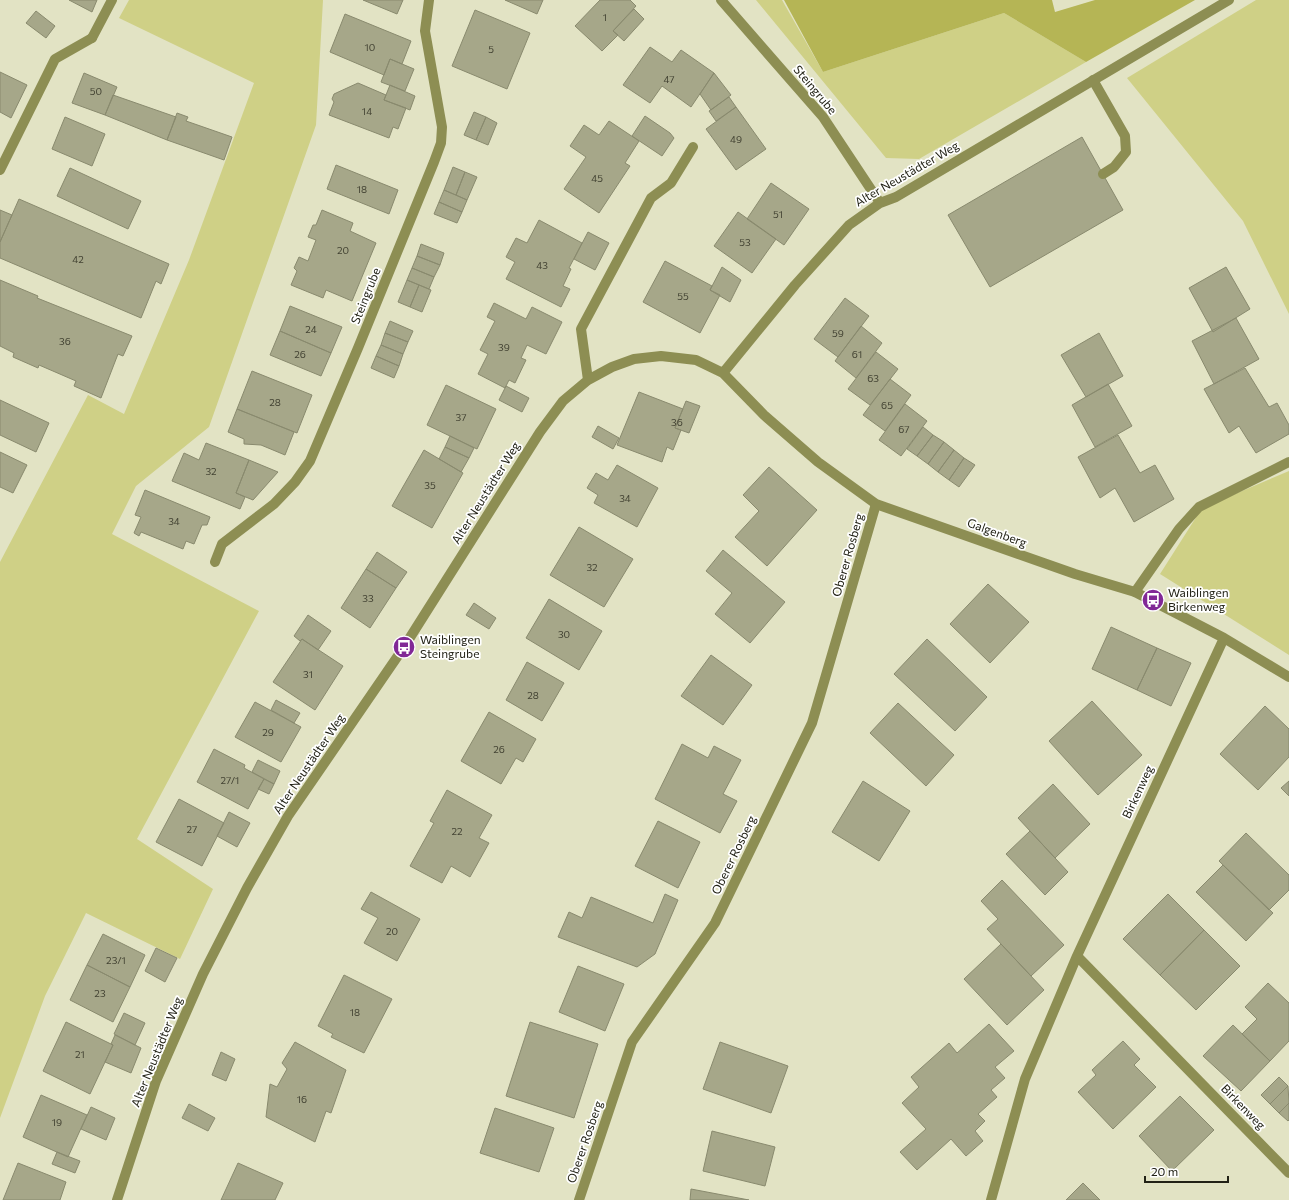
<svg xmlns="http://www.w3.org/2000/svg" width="1289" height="1200" font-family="Commissioner,sans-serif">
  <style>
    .green { fill: #cfd086 }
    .forest { fill: #b5b555 }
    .building { fill: #a6a789; stroke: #898a6e }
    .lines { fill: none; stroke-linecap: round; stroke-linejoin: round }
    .service { stroke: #8d8e53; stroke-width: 10 }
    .minor { stroke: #8d8e53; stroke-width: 10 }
    .labels { text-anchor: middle; stroke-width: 3.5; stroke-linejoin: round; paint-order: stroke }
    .number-label { font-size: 10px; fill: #434333 }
    .street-label { font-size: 12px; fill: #222216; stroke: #fff }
    .poi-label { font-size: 12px; fill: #222216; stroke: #fff; text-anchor: start }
  </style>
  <rect width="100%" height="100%" fill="#e2e3c4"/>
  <path class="green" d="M129 0H323L316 125 209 427 136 486 112 534 259 611 137 839 213 889 180 959 86 913 45 996 0 1118V562L88 395 124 414 189 260 254 83 119 18Z
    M756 0H782L823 72 1004 13 1086 62 919 159 886 158Z
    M1256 0H1289V314L1243 221 1127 78Z
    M1289 471V655L1160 574 1202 508Z"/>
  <path class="forest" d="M784 0H1052L1055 12 1095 0H1195L1086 62 1004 13 823 72Z"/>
  <path class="building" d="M69 0H97L92 12Z
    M363 0H403L397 14Z
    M505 0H543L537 14Z
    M600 0H630L636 6 613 31 618 35 602 51 575 26Z
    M634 9 644 19 624 41 613 31Z
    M475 10 530 33 507 89 452 66Z
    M36 11 55 26 46 38 26 23Z
    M345 14 411 41 402 64 390 59 384 75 330 52Z
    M650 47 672 62 681 50 714 73 691 107 662 86 650 103 623 85Z
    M390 59 414 69 405 91 381 82Z
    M0 72 27 85 11 118 0 112Z
    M84 73 117 87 105 115 72 103Z
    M714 73 731 95 711 110 700 94Z
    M358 83 386 95 384 100 406 108 398 129 393 127 389 138 329 115 334 102 332 99 334 94Z
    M390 85 415 96 410 110 384 100Z
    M113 95 176 117 167 140 105 115Z
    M729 97 736 107 716 121 709 111Z
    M736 107 766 149 736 170 706 129Z
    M474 112 486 117 476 140 464 135Z
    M177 113 188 117 186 121 232 137 224 160 167 140Z
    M645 116 670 133 674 138 662 156 632 136Z
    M65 117 105 134 92 166 52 149Z
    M486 117 497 123 488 145 476 140Z
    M609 121 639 141 625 163 630 166 599 213 564 189 586 157 570 146 584 125 599 135Z
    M1082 137 1123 210 990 287 948 215Z
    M336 165 398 190 389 214 327 189Z
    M453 167 465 172 456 195 444 190Z
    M70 168 141 201 128 229 57 196Z
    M465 172 477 177 467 200 456 195Z
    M771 183 809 209 784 245 747 219Z
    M444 190 467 200 462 212 439 202Z
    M19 199 169 264 161 284 156 281 141 318 0 258V242Z
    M439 202 462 212 457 223 434 214Z
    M0 210 12 215 0 242Z
    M322 210 353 223 350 231 376 243 352 301 326 290 323 298 291 285 297 271 294 268 299 257 308 261 316 240 308 237 313 225H316Z
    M738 212 776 239 752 273 714 246Z
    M539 220 582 243 569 268 571 269 563 286 570 289 561 307 506 279 515 262 506 257 516 238 527 243Z
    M588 232 609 243 595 270 574 259Z
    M421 244 444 253 440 265 417 256Z
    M417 256 440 265 434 277 412 268Z
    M665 261 712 286 710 290 720 295 700 333 643 302Z
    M722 267 741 280 730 302 710 290Z
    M1226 267 1250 309 1213 332 1189 288Z
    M412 268 434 277 429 289 407 280Z
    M0 280 38 296 37 298 132 336 123 356 118 354 101 398 74 386 76 381 39 365 38 368 13 357 14 353 0 346Z
    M407 280 419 285 410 307 398 302Z
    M419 285 431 290 422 312 410 307Z
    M845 298 869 316 838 357 814 339Z
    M494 303 526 319 532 307 562 322 546 354 527 345 521 358 526 360 515 383 509 380 505 388 478 374 488 354 480 350 495 321 487 317Z
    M290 306 342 327 331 353 280 331Z
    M1236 318 1259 359 1214 384 1192 341Z
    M390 321 413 331 408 342 385 333Z
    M861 326 882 343 856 378 835 361Z
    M280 331 331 353 321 376 270 355Z
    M385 333 408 342 403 354 381 345Z
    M1099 333 1123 376 1086 397 1061 355Z
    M381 345 403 354 399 366 376 356Z
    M876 352 898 369 870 405 848 389Z
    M376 356 399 366 394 378 371 368Z
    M1245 368 1269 407 1277 403 1289 425V434L1256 453 1239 426 1229 433 1204 389Z
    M252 371 312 395 297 433 237 409Z
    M890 379 911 395 885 431 863 415Z
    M1108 384 1132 426 1095 447 1072 405Z
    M446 385 496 409 477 449 427 425Z
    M506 386 529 398 522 412 499 400Z
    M639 392 683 409 675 428 681 430 673 450 667 447 662 462 617 445Z
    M0 400 49 423 36 452 0 435Z
    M686 401 700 406 689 433 675 428Z
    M905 404 927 421 901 456 879 440Z
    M237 409 294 432 285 455 261 445 244 444V439L228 432Z
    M598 426 619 438 613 449 592 437Z
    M923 427 933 435 917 456 907 449Z
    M933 435 944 442 928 464 917 456Z
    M1118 435 1140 473 1155 465 1174 499 1134 522 1115 488 1100 498 1078 457Z
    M450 436 474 448 469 458 445 447Z
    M944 442 954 450 938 472 928 464Z
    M206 443 249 460 236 493 245 497 240 509 172 481 184 453 199 460Z
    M445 447 469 458 461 472 439 459Z
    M424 450 463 473 432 528 392 506Z
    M954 450 964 458 949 480 938 472Z
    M0 452 27 465 13 493 0 487Z
    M964 458 975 465 959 487 949 480Z
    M249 460 278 472 253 500 236 493Z
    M617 465 658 488 637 527 594 503 598 495 587 488 596 473 608 480Z
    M769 467 817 510 767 566 735 537 759 511 743 495Z
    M145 490 210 517 207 525H202L194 544 186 541 183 549 141 532 139 536 134 533 141 517 135 515Z
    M579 527 633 559 604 607 550 575Z
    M723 550 785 602 750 643 715 614 732 593 706 571Z
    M377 552 407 572 396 588 366 569Z
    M366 569 396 588 370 628 341 608Z
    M988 584 1029 622 990 663 950 624Z
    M549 599 602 631 579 670 526 638Z
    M474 603 496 618 489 629 466 615Z
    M308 615 331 631 318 650 302 639 300 641 294 636Z
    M1111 627 1157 648 1137 690 1092 669Z
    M302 639 343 666 315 710 273 682Z
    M927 639 987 697 955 731 894 674Z
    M1157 648 1191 663 1171 706 1137 690Z
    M711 655 752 685 723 725 681 696Z
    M527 662 564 683 542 721 506 700Z
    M276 700 300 713 294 723 271 710Z
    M1092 701 1142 755 1098 795 1049 741Z
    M255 702 301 727 281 762 235 737Z
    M898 703 954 755 926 786 870 733Z
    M1265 706 1289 729V757L1258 790 1220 754Z
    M489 712 536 739 523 762 516 758 501 784 461 761Z
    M682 744 708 758 714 746 741 760 723 794 737 801 720 833 655 799Z
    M214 749 245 765 244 768 264 779 248 809 197 782Z
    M258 760 280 771 274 784 252 772Z
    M264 779 274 784 269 794 258 789Z
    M863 781 910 811 879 861 832 832Z
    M1289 781V796L1281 788Z
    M1053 784 1090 824 1055 858 1018 818Z
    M447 790 492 815 479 838 489 843 470 877 451 866 442 883 410 866 434 823 430 821Z
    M179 799 224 823 202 866 156 842Z
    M229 812 250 823 237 847 217 836Z
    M658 821 700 842 678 888 635 866Z
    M1030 831 1068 872 1045 895 1006 854Z
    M1246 833 1289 875V890L1269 910 1219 861Z
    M1223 865 1273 913 1246 941 1196 892Z
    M1002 880 1064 945 1031 976 987 929 998 919 981 901Z
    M371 892 420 919 397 961 364 943 378 918 361 909Z
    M665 894 678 900 655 954 637 967 558 937 569 912 582 918 591 897 653 923Z
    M1168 894 1204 930 1160 975 1123 939Z
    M1204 930 1240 966 1196 1010 1160 975Z
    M103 934 145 955 130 987 87 965Z
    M1001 944 1044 990 1007 1025 964 979Z
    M156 948 177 958 165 982 145 971Z
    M87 965 130 987 113 1022 70 1000Z
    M578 966 624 984 605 1031 559 1012Z
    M344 975 392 999 364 1053 331 1037 333 1034 318 1026Z
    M1268 983 1289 1003V1041L1270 1061 1242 1034 1257 1019 1245 1007Z
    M124 1013 145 1023 135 1045 114 1034Z
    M66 1022 113 1045 90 1094 43 1071Z
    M530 1022 598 1044 574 1118 506 1096Z
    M989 1024 1014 1051 995 1067 1005 1078 991 1090 997 1097 978 1114 985 1121 975 1131 983 1141 966 1156 951 1139 917 1170 900 1152 926 1129 902 1103 919 1087 911 1077 949 1043 957 1053Z
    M1233 1025 1270 1061 1241 1091 1203 1056Z
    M115 1035 141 1048 131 1073 105 1062 113 1045 111 1044Z
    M1123 1041 1140 1059 1134 1065 1156 1087 1113 1129 1078 1092 1096 1075 1092 1070Z
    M295 1042 346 1070 331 1113 326 1111 315 1142 266 1117 270 1084 277 1087 287 1069 282 1063Z
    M720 1042 788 1066 771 1113 703 1089Z
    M221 1052 235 1059 226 1081 212 1075Z
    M1279 1077 1288 1086 1270 1104 1261 1095Z
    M1288 1086 1289 1103 1279 1113 1270 1104Z
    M41 1095 87 1115 68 1157 23 1137Z
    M1180 1096 1214 1130 1172 1171 1139 1136Z
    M1289 1103V1120L1288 1121 1279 1113Z
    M189 1104 215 1118 208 1131 182 1118Z
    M91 1107 115 1118 106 1140 81 1129Z
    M495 1108 554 1128 539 1172 480 1153Z
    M712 1131 775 1147 765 1186 703 1171Z
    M57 1152 80 1161 75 1173 52 1164Z
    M18 1163 66 1182 60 1200H3Z
    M238 1163 283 1183 275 1200H221Z
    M1083 1183 1100 1200H1066Z
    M691 1189 749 1200H690Z"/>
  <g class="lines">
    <path class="service" d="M92 38 112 0
      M1093 80 1125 136 1126 152 1114 167 1103 174
      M1135 592 1179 529 1199 507 1289 462"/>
    <path class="minor" d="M721 0 823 117 880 203
      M0 170 55 59 92 38
      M723 373 795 285 849 225 880 203 896 197 1229 0
      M588 380 581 329 651 198 671 183 693 147
      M215 562 222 544 274 504 295 482 310 461 358 348 434 162 441 143 442 127 425 31 429 0
      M1077 956 1289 1173
      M117 1200 156 1081 203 974 247 888 288 816 404 647 540 432 563 401 588 380 612 367 634 359 661 356 696 360 723 373 764 415 818 462 876 504 1075 574 1135 592 1224 638 1289 677
      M579 1200 632 1042 715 923 812 723 876 504
      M991 1200 1025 1079 1077 956 1224 638"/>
  </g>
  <defs>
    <g id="bus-disc" transform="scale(1.15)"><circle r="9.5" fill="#812896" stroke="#fff"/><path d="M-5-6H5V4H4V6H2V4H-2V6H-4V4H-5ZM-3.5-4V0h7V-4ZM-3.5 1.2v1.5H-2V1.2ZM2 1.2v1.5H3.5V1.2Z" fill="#fff"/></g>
  </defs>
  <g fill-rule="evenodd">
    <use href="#bus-disc" x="1153" y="600"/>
    <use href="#bus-disc" x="404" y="647"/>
  </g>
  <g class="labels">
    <g class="number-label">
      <text x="605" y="21">1</text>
      <text x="370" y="51">10</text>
      <text x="491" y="53">5</text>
      <text x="669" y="83">47</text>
      <text x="96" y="95">50</text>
      <text x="367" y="115">14</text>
      <text x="736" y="143">49</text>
      <text x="597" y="182">45</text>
      <text x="362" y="193">18</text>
      <text x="778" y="218">51</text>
      <text x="745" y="246">53</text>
      <text x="343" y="254">20</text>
      <text x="78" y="263">42</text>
      <text x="542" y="269">43</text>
      <text x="683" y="300">55</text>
      <text x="311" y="333">24</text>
      <text x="838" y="337">59</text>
      <text x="65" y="345">36</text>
      <text x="504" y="351">39</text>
      <text x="300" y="358">26</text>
      <text x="857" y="358">61</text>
      <text x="873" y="382">63</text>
      <text x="275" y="406">28</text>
      <text x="887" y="409">65</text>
      <text x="461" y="421">37</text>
      <text x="677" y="426">36</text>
      <text x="904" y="433">67</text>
      <text x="211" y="475">32</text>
      <text x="430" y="489">35</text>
      <text x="625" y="502">34</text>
      <text x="174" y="525">34</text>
      <text x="592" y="571">32</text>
      <text x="368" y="602">33</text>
      <text x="564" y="638">30</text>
      <text x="308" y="678">31</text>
      <text x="533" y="699">28</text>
      <text x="268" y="736">29</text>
      <text x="499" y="753">26</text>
      <text x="230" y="784">27/1</text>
      <text x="192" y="833">27</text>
      <text x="457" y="835">22</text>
      <text x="392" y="935">20</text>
      <text x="116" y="964">23/1</text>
      <text x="100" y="997">23</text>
      <text x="355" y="1016">18</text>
      <text x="80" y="1058">21</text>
      <text x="302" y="1103">16</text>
      <text x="57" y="1126">19</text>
    </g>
    <g class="street-label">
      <text transform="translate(815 90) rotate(50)" y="4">Steingrube</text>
      <text transform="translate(907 174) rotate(-30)" y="4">Alter Neustädter Weg</text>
      <text transform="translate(366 296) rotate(-68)" y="4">Steingrube</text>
      <text transform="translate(486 493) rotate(-58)" y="4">Alter Neustädter Weg</text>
      <text transform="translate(997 533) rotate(20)" y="4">Galgenberg</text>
      <text transform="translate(848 555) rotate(-74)" y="4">Oberer Rosberg</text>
      <text transform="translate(309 764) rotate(-56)" y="4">Alter Neustädter Weg</text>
      <text transform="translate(1138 792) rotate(-65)" y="4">Birkenweg</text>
      <text transform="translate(734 855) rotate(-64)" y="4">Oberer Rosberg</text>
      <text transform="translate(157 1052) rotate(-68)" y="4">Alter Neustädter Weg</text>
      <text transform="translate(1243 1107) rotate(46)" y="4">Birkenweg</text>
      <text transform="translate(585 1142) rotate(-71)" y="4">Oberer Rosberg</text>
    </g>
    <g class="poi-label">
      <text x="1168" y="597">Waiblingen<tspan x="1168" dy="14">Birkenweg</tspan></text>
      <text x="420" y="644">Waiblingen<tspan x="420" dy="14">Steingrube</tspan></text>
    </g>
  </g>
  <path d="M1145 1176v6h83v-6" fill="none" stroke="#222216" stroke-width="2"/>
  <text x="1151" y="1176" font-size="12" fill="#222216" stroke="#ffffff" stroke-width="3" paint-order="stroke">20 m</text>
</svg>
